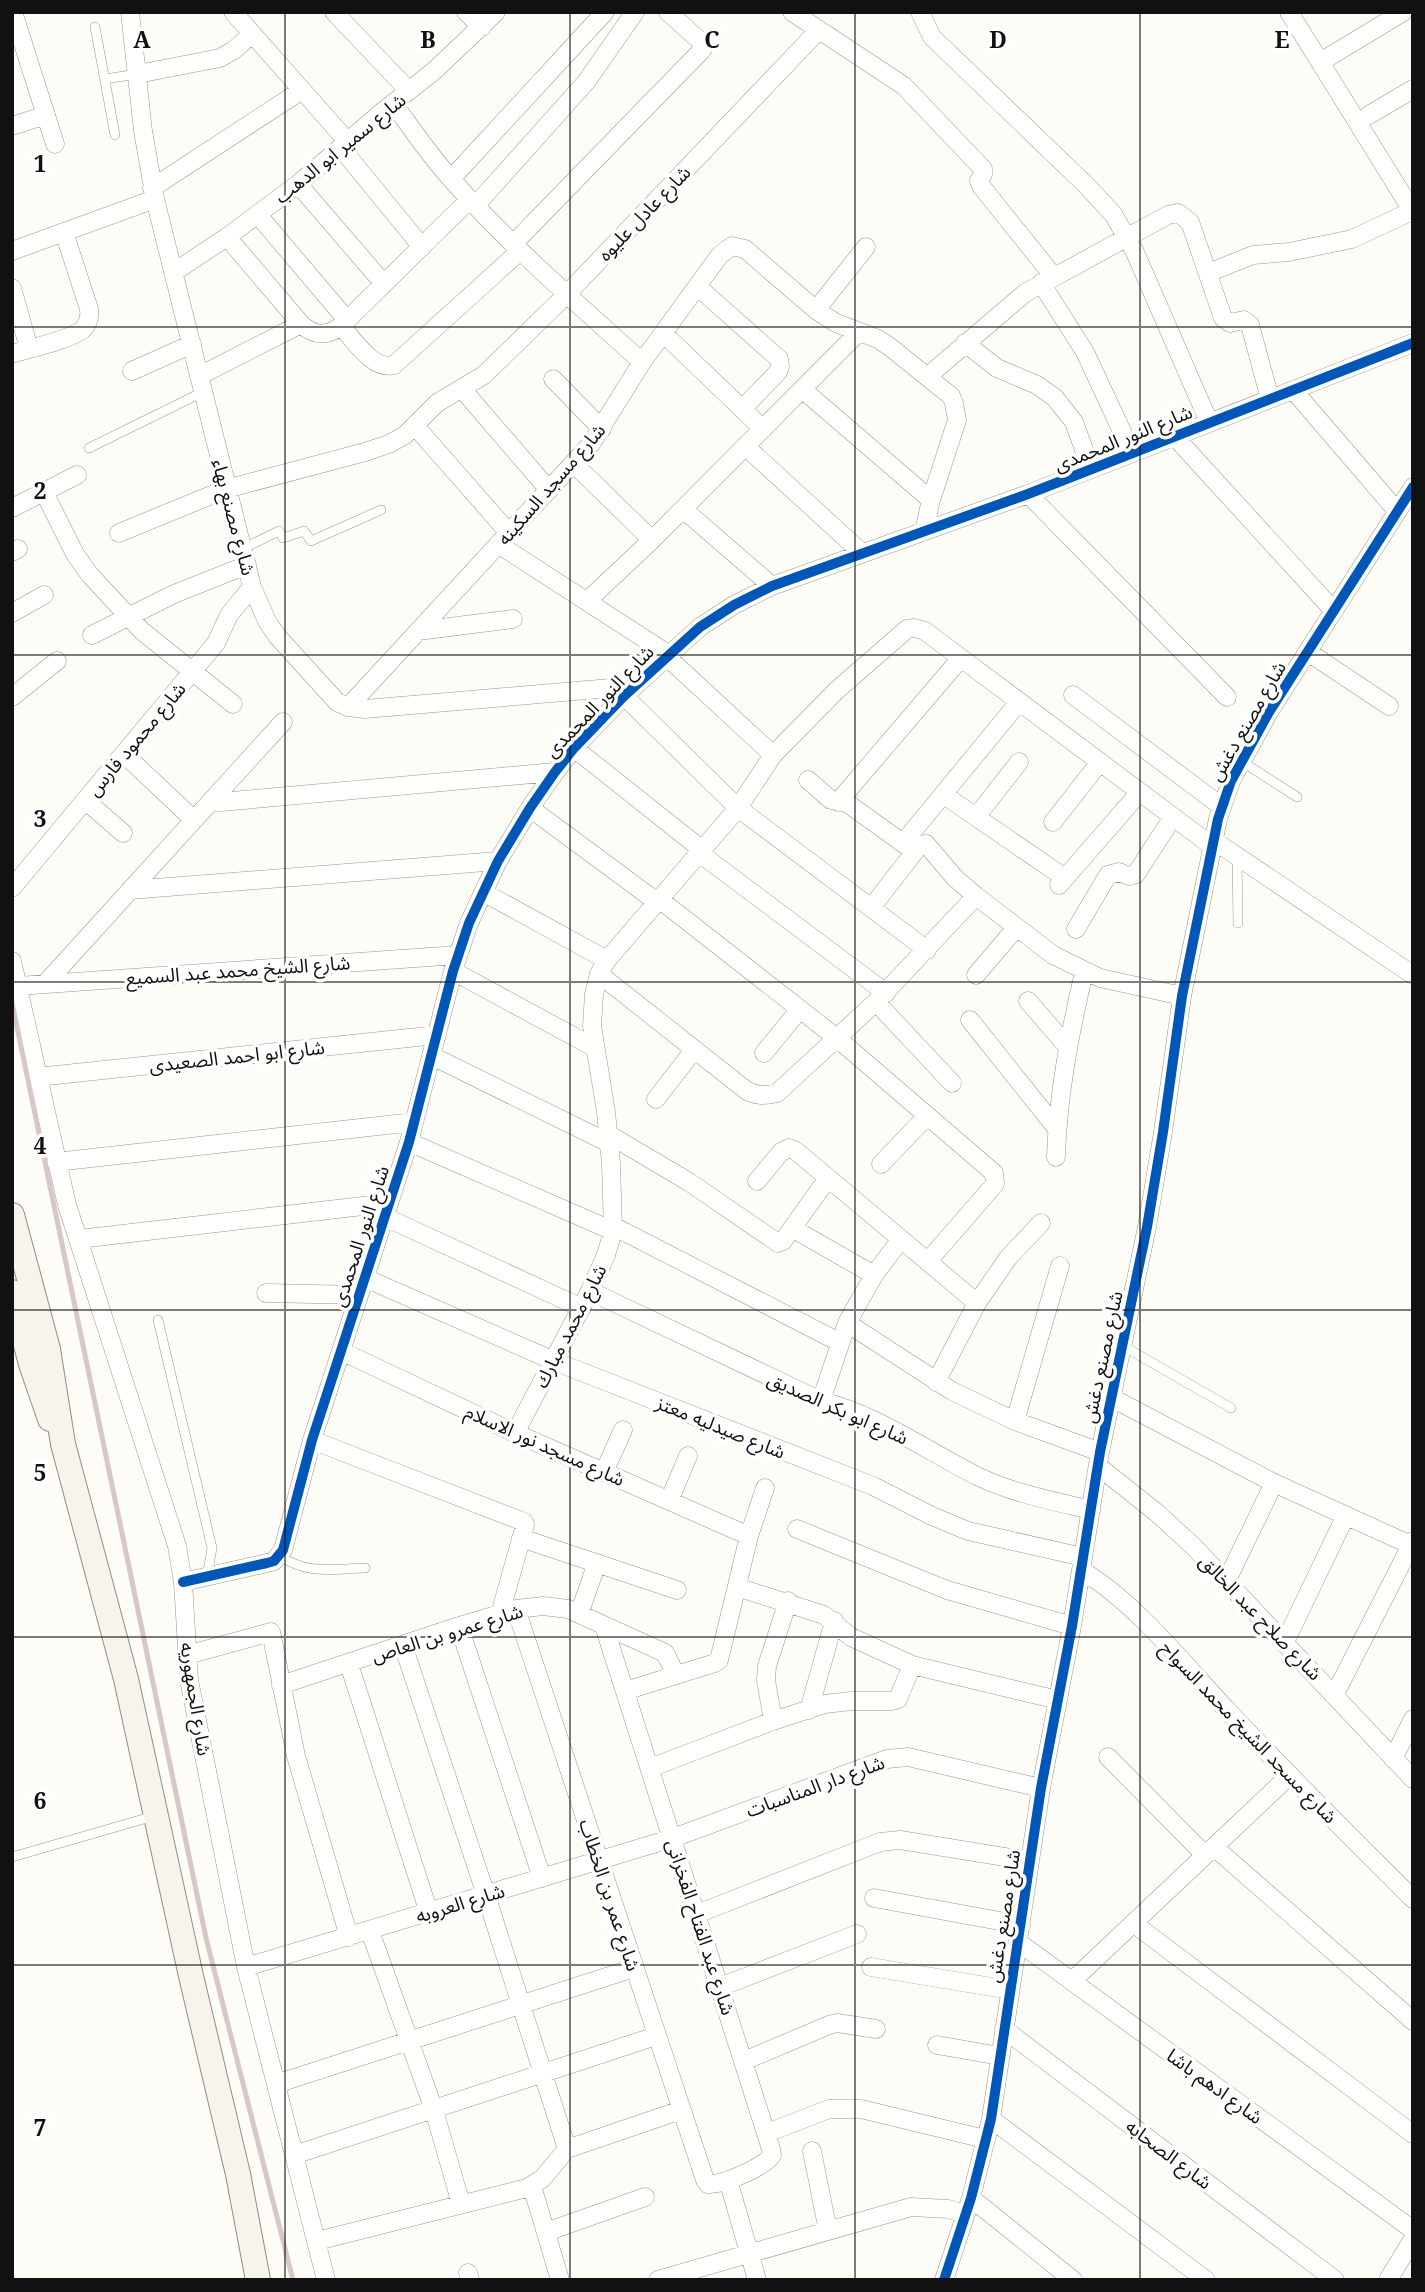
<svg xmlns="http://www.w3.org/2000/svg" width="1425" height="2292" font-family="'Noto Serif','Noto Sans Arabic',serif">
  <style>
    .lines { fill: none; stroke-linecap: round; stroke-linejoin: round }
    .service-casing { stroke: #979795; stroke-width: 10 }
    .minor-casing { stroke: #979795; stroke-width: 19 }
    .secondary-casing { stroke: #8e8d8b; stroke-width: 26 }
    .service { stroke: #fffffe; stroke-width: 9 }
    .minor { stroke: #fffffe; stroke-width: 18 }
    .secondary { stroke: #f6f4eb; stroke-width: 24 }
    .rail { stroke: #d9c6c7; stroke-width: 5 }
    .cycleway-casing { stroke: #fff; stroke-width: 15 }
    .cycleway { stroke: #0057b8; stroke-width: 10 }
    .grid { fill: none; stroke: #111; stroke-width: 2; stroke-opacity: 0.55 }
    .labels { text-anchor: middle; stroke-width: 7; stroke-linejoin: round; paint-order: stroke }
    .street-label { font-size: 19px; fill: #111; stroke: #fff }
    .grid-label { font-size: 23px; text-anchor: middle; font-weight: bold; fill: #111; stroke: #fff; stroke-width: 7; stroke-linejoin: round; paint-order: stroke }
  </style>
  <rect width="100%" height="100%" fill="#fdfcf7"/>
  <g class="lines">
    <g class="service-casing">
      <path id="service" d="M95 27 115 135
        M105 79 137 74
        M89 448 203 392
        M242 549 279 531 283 538 304 531 311 541 381 510
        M1241 761 1297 797
        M1237 856 1238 923
        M158 1320 212 1548 207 1577
        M1123 1346 1231 1408
        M279 1556C310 1575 330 1569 365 1568
        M12 1857 154 1816"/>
    </g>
    <g class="minor-casing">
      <path id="minor" d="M13 12 55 144
        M130 12 143 131 155 199 252 587 267 621 277 636 337 702 348 707 365 709 634 686
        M233 12 348 142
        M334 12 409 91
        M466 12 482 27
        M792 12 904 86 983 169V174L979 181 981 186 1054 277
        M920 12 932 37 1086 185 1113 214 1134 250 1209 422
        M1289 12 1413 212
        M1322 61 1403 12
        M138 74 220 58 234 50 252 34
        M393 103C412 129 430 156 452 180 510 246 577 303 642 362
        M1369 115 1413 89
        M12 126 46 115
        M341 148 422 247
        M451 179 605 12
        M298 184 384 284
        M152 188 302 90
        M476 205 586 82 635 12
        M258 215 347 320
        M227 237 301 324C314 336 326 337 341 326L470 199
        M513 244 702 50 704 46 700 41 668 12
        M12 251 155 199
        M174 272 227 237 298 184 382 112 434 71 496 12
        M1208 273 1253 255 1289 252 1352 239 1412 211
        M1041 283 1085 352 1132 453
        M698 287 779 359 780 366 778 372 742 409
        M12 288 29 349
        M816 310 866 247
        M341 326C354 340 373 371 394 365L520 251
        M663 333 763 429
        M965 343 997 368 1037 385 1055 398 1074 422 1091 469
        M12 354C28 349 71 339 82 330 89 324 90 317 89 309L64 232
        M132 371 192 344
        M199 376 301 324
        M928 376 1025 293 1168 215 1178 213 1190 222 1223 318 1230 323 1244 320 1250 325 1270 399
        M553 379 602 429
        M462 389 549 490
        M802 389 931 500
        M1294 391 1397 511
        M415 426 509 533
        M1175 437 1334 611
        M745 446 862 553
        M574 464 652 540
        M44 492 75 554 90 575 142 631 233 704
        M1028 494 1227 697
        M12 508 77 475
        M683 509 772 586
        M119 533 226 489 365 452 389 444 405 435 437 403 484 375 567 294 819 30
        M498 544 668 654
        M12 552 18 549
        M587 601 652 540 859 332
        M12 613 44 595
        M418 631 513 619
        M92 635 174 594 247 565
        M1308 652 1389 706
        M666 656 773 755
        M1073 695 1221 806
        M624 696 738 808 927 950
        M12 697 57 661
        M348 707 591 444 642 362 720 255 732 246 745 249 816 310 836 323 878 339 890 347 951 396 954 403 957 420 931 500 924 531
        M574 748 701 849
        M124 754 194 820
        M808 780 831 800 847 803 911 849
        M944 795 1065 878
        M85 800 123 833
        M838 802 961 658
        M210 803 555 772
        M530 808 657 902
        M976 817 1019 762
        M1053 822 1100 762
        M1213 840 1413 975
        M903 843 1019 702
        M698 852 886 993
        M1059 885 1140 792
        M12 888 216 643 229 615 252 587
        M130 890 498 861
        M483 892 607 960
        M659 899 838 1039 994 1173 995 1184 928 1261
        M871 908 919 846 926 844 955 878 976 896 1053 955 1100 978 1182 996
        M1076 929 1108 875 1119 872 1129 876 1136 874 1173 817
        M12 961 67 1205 177 1546 183 1582 189 1680 246 1967 326 2280
        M453 971 595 1048
        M599 974 747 1091C758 1096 765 1096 777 1093L876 1002 976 896
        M976 975 1016 928
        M45 984 283 722
        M18 986 458 955
        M1028 1001 1067 1046
        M876 1002 952 1083
        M970 1020 1057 1129
        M764 1053 800 1009
        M432 1056 609 1143
        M37 1077 437 1035
        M656 1099 694 1050
        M608 1134 689 1182 778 1243 783 1241 828 1178
        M409 1142 613 1231
        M1056 1157C1058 1093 1070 1033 1084 972
        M56 1162 414 1122
        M881 1164 927 1116
        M757 1181 781 1152 789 1148 796 1151 977 1303
        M385 1217 582 1308
        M613 1226 839 1342
        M792 1228 874 1275
        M79 1239 389 1203
        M365 1278 554 1361 873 1486 932 1516 968 1531 1083 1557
        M590 1291 821 1401C878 1415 925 1450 977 1476 1012 1493 1053 1501 1091 1510
        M266 1293 359 1295
        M847 1323 952 1391 1015 1421 1100 1452
        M341 1351 515 1433 749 1536
        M936 1382 977 1303 1008 1258 1041 1223
        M1112 1398 1274 1483 1413 1546
        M821 1401 847 1323 874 1275 901 1239
        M1015 1421 1060 1266
        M515 1433 590 1291 606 1255 613 1231 611 1163 606 1112 592 1026 594 994 599 974 607 960 738 808 773 755 837 690 907 629 915 628 925 631 1212 846
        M312 1440 524 1522 525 1525 500 1614
        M1098 1466 1157 1513 1193 1546 1413 1779
        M604 1472 623 1430
        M669 1501 688 1456
        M797 1529 947 1590 1072 1626
        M521 1538 677 1590
        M1081 1570C1136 1603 1182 1662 1226 1709 1287 1774 1350 1836 1413 1899
        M1227 1580 1274 1483
        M183 1582 267 1563 274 1561 283 1550 312 1440 409 1142 453 971 469 923 498 861 530 808 555 772 574 748 624 696 700 627 734 605 772 586 1028 494 1413 343
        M737 1587 824 1615 851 1637 912 1665 1058 1700
        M516 1609 705 2180 708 2184C722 2185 765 2167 772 2155L771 2149 604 1626
        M579 1614 597 1563
        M459 1626 542 1878
        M1285 1642 1346 1515
        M403 1645 486 1895 567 2149
        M187 1655 271 1632 296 1756 349 1937
        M349 1664 429 1913
        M281 1685 459 1626 516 1609 543 1606 568 1609 665 1653 676 1675
        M625 1691 715 1663 719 1660 749 1536 765 1488
        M1335 1694 1413 1541
        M809 1710 834 1621
        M773 1721 766 1680 767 1666 788 1601
        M1108 1757 1205 1855
        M1393 1759 1413 1719
        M650 1768 773 1721 825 1704 851 1701H891L898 1699 912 1665
        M1214 1847 1413 2021
        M874 1898 1021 1925
        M697 1914 880 1842 900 1840 1029 1861
        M1133 1923 1413 2134
        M370 1931 434 2110 461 2204
        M1018 1942 1413 2230
        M246 1967 673 1838 887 1759 908 1757 1041 1788
        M871 1967 1010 1990
        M1072 1981 1289 1776
        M720 1987 857 1934
        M1004 2029 1335 2280
        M937 2045 1000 2056
        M744 2061 829 2025 837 2023 876 2029
        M276 2084 634 1968
        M991 2119 1206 2280
        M767 2133 829 2109H861L985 2139
        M812 2151 828 2231
        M294 2155 656 2036
        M728 2180 757 2280
        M532 2186 560 2280
        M971 2198 1073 2280
        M546 2232 645 2197
        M317 2241 527 2188 542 2179 567 2149 681 2110
        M468 2273 470 2280
        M658 2280 911 2207 948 2209 965 2214
        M944 2280 971 2198 991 2119 1041 1788 1072 1626 1100 1452 1147 1227 1163 1132 1182 996 1218 819 1231 781 1269 712 1413 487
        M1388 2280 1413 2239"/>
    </g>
    <g class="secondary-casing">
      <path id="secondary" d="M12 1215 48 1349 63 1444 126 1679 191 1976 238 2174 258 2280
        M12 1292 31 1364 50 1419"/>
    </g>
    <use href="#service" class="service"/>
    <use href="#minor" class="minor"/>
    <use href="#secondary" class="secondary"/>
    <path class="rail" d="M12 1003 206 1938 293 2280"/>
    <g class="cycleway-casing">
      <path id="cycleway" d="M183 1582 267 1563 274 1561 283 1550 312 1440 409 1142 453 971 469 923 498 861 530 808 555 772 574 748 624 696 700 627 734 605 772 586 1028 494 1413 343
        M944 2280 971 2198 991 2119 1041 1788 1072 1626 1100 1452 1147 1227 1163 1132 1182 996 1218 819 1231 781 1269 712 1413 487"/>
    </g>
    <use href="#cycleway" class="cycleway"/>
  </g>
  <path class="grid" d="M285 12V2280M570 12V2280M855 12V2280M1140 12V2280M12 327H1413M12 655H1413M12 982H1413M12 1310H1413M12 1637H1413M12 1965H1413"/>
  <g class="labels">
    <g class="street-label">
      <text transform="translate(340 148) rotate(-39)" y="7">شارع سمير ابو الدهب</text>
      <text transform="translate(644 213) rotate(-46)" y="7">شارع عادل عليوه</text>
      <text transform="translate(1123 438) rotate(-22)" y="7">شارع النور المحمدى</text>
      <text transform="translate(551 484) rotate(-49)" y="7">شارع مسجد السكينه</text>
      <text transform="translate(234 517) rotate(75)" y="7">شارع مصنع بهاء</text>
      <text transform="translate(599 701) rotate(-46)" y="7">شارع النور المحمدى</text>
      <text transform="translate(1247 721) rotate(-60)" y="7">شارع مصنع دغش</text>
      <text transform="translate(136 739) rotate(-50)" y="7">شارع محمود فارس</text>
      <text transform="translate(238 970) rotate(-4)" y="7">شارع الشيخ محمد عبد السميع</text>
      <text transform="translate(237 1056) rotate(-6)" y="7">شارع ابو احمد الصعيدى</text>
      <text transform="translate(360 1236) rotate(-72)" y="7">شارع النور المحمدى</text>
      <text transform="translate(570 1326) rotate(-63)" y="7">شارع محمد مبارك</text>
      <text transform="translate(1102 1357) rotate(-78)" y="7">شارع مصنع دغش</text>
      <text transform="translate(838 1408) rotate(24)" y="7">شارع ابو بكر الصديق</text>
      <text transform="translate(721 1427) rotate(22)" y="7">شارع صيدليه معتز</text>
      <text transform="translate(545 1445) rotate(24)" y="7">شارع مسجد نور الاسلام</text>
      <text transform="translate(1261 1617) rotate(46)" y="7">شارع صلاح عبد الخالق</text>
      <text transform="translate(447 1633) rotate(-17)" y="7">شارع عمرو بن العاص</text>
      <text transform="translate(196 1699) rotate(81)" y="7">شارع الجمهوريه</text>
      <text transform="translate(1249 1732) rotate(46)" y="7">شارع مسجد الشيخ محمد السواح</text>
      <text transform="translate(815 1786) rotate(-20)" y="7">شارع دار المناسبات</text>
      <text transform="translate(610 1895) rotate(72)" y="7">شارع عمر بن الخطاب</text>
      <text transform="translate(460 1903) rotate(-17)" y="7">شارع العروبه</text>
      <text transform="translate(1003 1916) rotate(-81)" y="7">شارع مصنع دغش</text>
      <text transform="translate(701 1927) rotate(72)" y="7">شارع عبد الفتاح الفخرانى</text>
      <text transform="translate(1215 2086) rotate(36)" y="7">شارع ادهم باشا</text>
      <text transform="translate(1169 2154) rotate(37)" y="7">شارع الصحابه</text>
    </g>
  </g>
  <g class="grid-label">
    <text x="142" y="48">A</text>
    <text x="428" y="48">B</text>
    <text x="712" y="48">C</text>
    <text x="998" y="48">D</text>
    <text x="1282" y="48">E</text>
    <text x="40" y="172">1</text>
    <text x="40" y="499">2</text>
    <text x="40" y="827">3</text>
    <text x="40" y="1154">4</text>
    <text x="40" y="1481">5</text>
    <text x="40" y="1809">6</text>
    <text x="40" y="2136">7</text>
  </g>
  <rect width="1425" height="2292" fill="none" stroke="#111111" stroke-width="28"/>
</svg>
